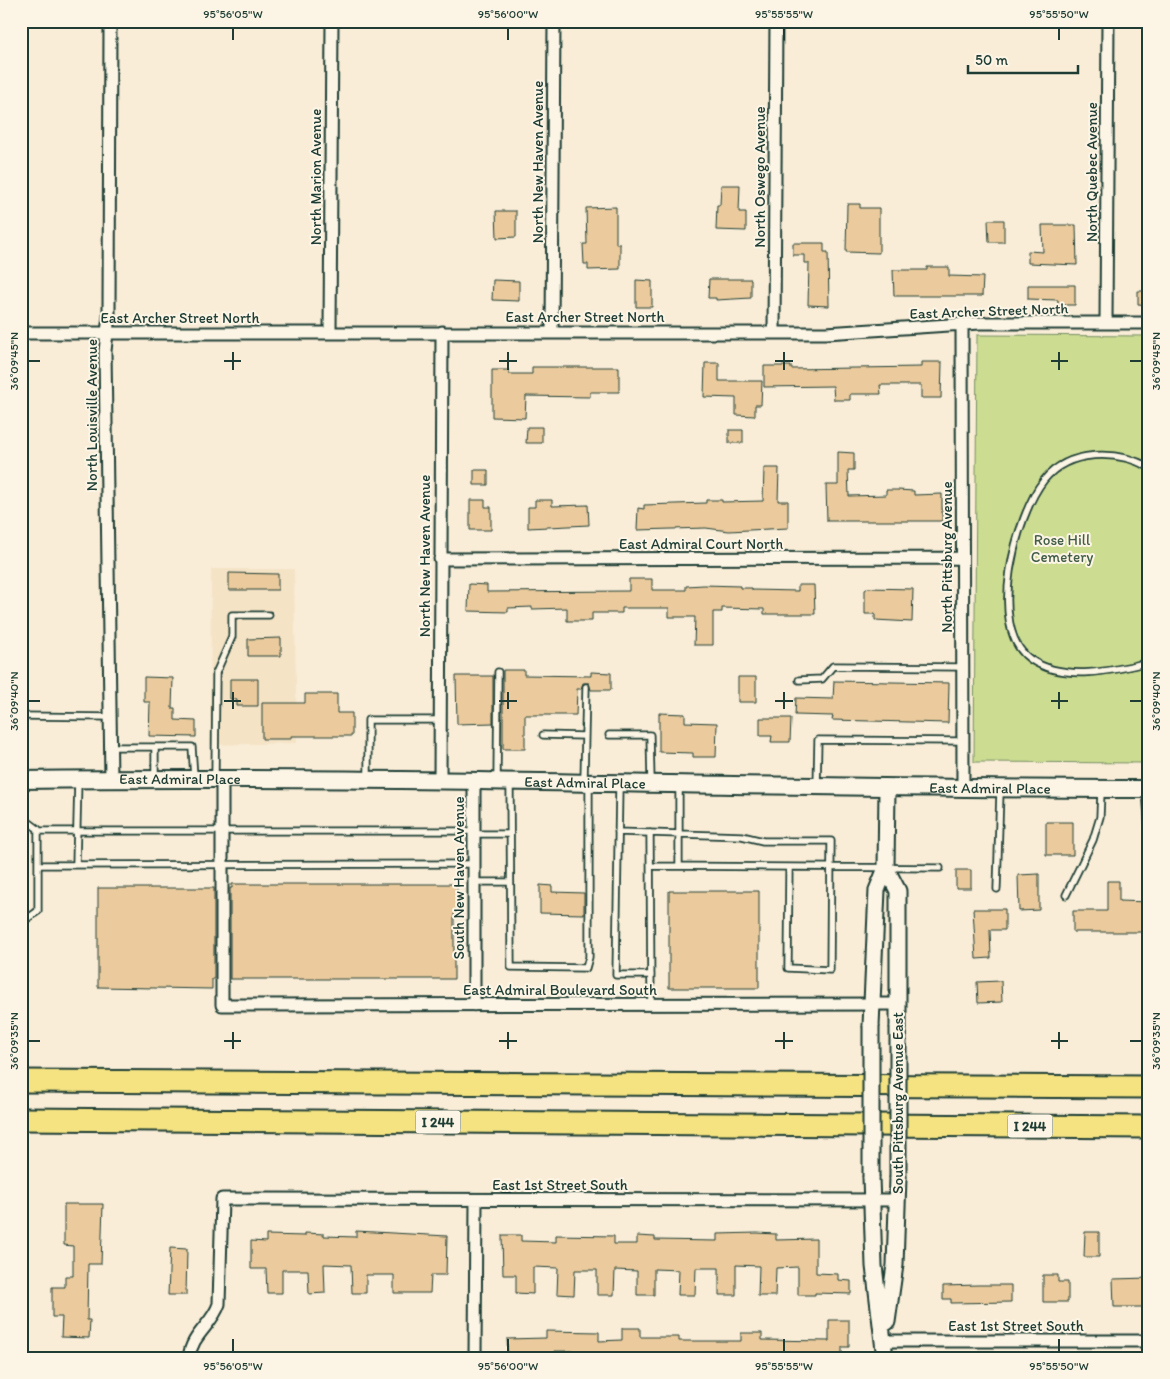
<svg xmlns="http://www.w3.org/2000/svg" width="1170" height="1379" font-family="Itim,sans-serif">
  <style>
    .built { fill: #f5e3c6 }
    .green { fill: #ccdd92; stroke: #768d63 }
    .building { fill: #ebcb9d; stroke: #1f3d34 }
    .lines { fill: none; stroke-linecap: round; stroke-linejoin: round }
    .service-casing { stroke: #1f3d34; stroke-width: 9 }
    .minor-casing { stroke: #1f3d34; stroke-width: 15 }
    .tertiary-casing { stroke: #1f3d34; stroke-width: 19 }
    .secondary-casing { stroke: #1f3d34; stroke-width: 20 }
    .motorway-casing { stroke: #1f3d34; stroke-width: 25 }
    .service { stroke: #fcf5e5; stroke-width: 5.5 }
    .minor { stroke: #fcf5e5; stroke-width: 11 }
    .tertiary { stroke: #fcf5e5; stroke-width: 15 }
    .secondary { stroke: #fcf5e5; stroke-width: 16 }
    .motorway { stroke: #f5e382; stroke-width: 21 }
    .tertiary-bridge-casing { stroke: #1f3d34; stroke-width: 19; stroke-linecap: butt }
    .tertiary-bridge { stroke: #fcf5e5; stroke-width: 15 }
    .ticks { fill: none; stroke: #1f3d34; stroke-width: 2 }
    .labels { text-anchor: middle; stroke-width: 4; stroke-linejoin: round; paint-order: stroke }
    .shield { fill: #fcf5e5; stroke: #617469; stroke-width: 1 }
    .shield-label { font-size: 14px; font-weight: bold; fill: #1f3d34 }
    .street-label { font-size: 15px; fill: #1f3d34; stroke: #fcf5e5 }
    .park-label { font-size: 15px; fill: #425d47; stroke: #fcf5e5 }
    .neatline { fill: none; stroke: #1f3d34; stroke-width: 2 }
    .ticks-label { font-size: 12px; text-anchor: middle; fill: #1f3d34 }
  </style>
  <rect width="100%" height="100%" fill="#f9edd7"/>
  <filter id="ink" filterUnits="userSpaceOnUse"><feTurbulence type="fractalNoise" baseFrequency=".02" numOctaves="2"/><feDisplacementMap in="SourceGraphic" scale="10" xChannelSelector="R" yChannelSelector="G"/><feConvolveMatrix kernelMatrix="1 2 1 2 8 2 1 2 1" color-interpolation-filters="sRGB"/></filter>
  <g filter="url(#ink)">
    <path class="built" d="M211 569H294L297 743 210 745Z"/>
    <path class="green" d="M977 335 1149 336V763L974 762Z"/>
    <path class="building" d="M721 185H740L739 212H746V231L716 230 717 205H720Z
      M847 204H860V208H879V253L846 252Z
      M616 207V244H620V269L588 270V264H584L583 244H587L586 208Z
      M496 211H516V237L497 238Z
      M988 220H1004V242H989Z
      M1042 225H1076L1077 265 1028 263V251L1043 252Z
      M793 243H824V252H828L829 306 808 305 809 263H804V255H793Z
      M927 267H949V276L983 277 982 296H894L893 270H927Z
      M709 279H751V298L716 300V298H708Z
      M493 280 519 281V301L492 300Z
      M636 280 652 281V307H636Z
      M1028 285H1075V305H1058V300L1028 299Z
      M1138 291H1149V305L1138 304Z
      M921 362H942L941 398H921V385H880L881 394H850V400H834L833 386 764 387V366H791V369L921 367Z
      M705 363H719V381H762L761 405H755V416L736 415V398L704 397Z
      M532 367H619V392H590V397L526 396 525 418 492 417V370H509V374H532Z
      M527 427H542V443H526Z
      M729 430H743V443H729Z
      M838 452 854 453V470H848L849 496 886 495V490H898L914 491V495L942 494V521H827L826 485H838Z
      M764 468H779L778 501H788V528L729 531 706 528 637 530 638 508 644 509V505L706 503V500H722V502L763 501Z
      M474 470H488V485H474Z
      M470 500H485V507H491V530H470Z
      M535 500H552V506L588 505 589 525 528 528V507H535Z
      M229 573 278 574V590H229Z
      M629 579H652V590H686V586L704 585 740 586V588H752V590L798 591V585H814L815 614H764V609L722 608V612H713V645H694L695 617H669V608H622V613H592V621H567V608L532 609V607L508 608V612L468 611 469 584 487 585V592L629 591Z
      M868 588 913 589 912 622 875 620V614H865V590Z
      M281 638V656H248V639Z
      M503 670H524V675L591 676V672L611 673V690H591L589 683H583L581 689H577L576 715H525V749H503Z
      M456 676H493V723L457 724Z
      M144 677 173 678 172 708H175V720L196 721V737L149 736 150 702H144Z
      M738 677H756V702H738Z
      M230 679H258V706H237V699H230Z
      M834 681 949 683 948 723 832 720 833 716 795 715 796 698 833 699Z
      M305 694H337V713H352V736H291V739H262V703H305Z
      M659 713 685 714V722L717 723 716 757H693V753L659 752Z
      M760 718H791L790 742H771L772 736H760Z
      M1046 822H1073V855H1046Z
      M956 870H971V888H956Z
      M1039 874V910L1019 911 1018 875Z
      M1107 881H1119V901L1149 902V932H1073V911H1107Z
      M232 884H457V914H454V979H230V888H232Z
      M540 885 552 886V892L584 893V914L540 913Z
      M98 888H214V979H212V989L98 987Z
      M669 891H759V988H669Z
      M973 909H1005V930H990L991 958 976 959Z
      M1001 981 1002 1002 978 1003 977 982Z
      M64 1204H103L101 1264H88L87 1320H90L89 1338 61 1337 62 1317H52V1287H65V1276H73V1246L64 1245Z
      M356 1231 447 1236 446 1275H431L430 1293H394V1275H366V1293H352L351 1265 324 1264 325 1293 309 1294 308 1270H282V1293H267L266 1269H251V1241L266 1242V1235L305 1236V1233L324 1234V1236L356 1237Z
      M1085 1232H1099V1257H1084Z
      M757 1233 776 1234V1240L816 1239V1273L838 1274V1280L851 1281V1294L815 1293V1295H798V1267L776 1268 775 1296H758L759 1266 736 1265V1295H719V1268H696L695 1295H678L679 1270 654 1269V1295H637V1271L615 1270 614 1295H597V1270H575L574 1295 557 1294 558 1268 533 1267V1294L516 1293V1275H503L502 1235H521V1241L556 1242V1235L614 1236V1244H637V1236L655 1237V1240L717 1241V1234Z
      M170 1248 187 1249 186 1295H168Z
      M1043 1275H1058V1282H1068V1302H1043Z
      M1149 1278V1307H1114L1113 1279Z
      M978 1285H1011V1302L951 1303V1299H943V1286Z
      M829 1320H849V1347H842V1358H587V1353H581V1351H555V1358H508L507 1339 546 1338V1331L599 1332V1341L622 1340V1328H640V1337H679V1341H741V1333H762V1340L829 1341Z"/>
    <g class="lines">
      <g class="service-casing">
        <path id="service" d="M1149 467C1117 450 1069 449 1044 480 1016 515 986 628 1030 659 1063 682 1113 671 1149 662
          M799 680 822 679 833 666 962 667
          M21 716 111 717
          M543 735 584 736
          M609 735H650L651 782
          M111 747H155
          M215 777 216 673 232 637V615H269
          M155 778V747H192L194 777
          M368 778V720H440
          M497 780 498 672
          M584 780 586 687
          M510 784 511 967 586 968 589 957V785
          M679 785V866
          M619 786 616 975H651
          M817 786 818 740 962 741
          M1146 791 1149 832
          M21 822 30 823 38 829V911L21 923
          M38 831H474
          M618 832 742 836 763 841H831L830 970 788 968 789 867
          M650 833 651 1004
          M474 834H510
          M38 865 475 864
          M76 865 78 780
          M651 866 940 868
          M475 882H510
          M997 889 1000 791
          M1066 895 1093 840 1100 817 1101 791"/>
      </g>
      <g class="minor-casing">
        <path id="minor" d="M110 21 109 315 105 351 111 779
          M1106 322 1108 21
          M962 324 963 789
          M330 332 332 21
          M552 332 554 21
          M774 332 776 21
          M21 333H826L980 323H1149
          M440 559 961 558
          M222 780V1005L898 1004
          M440 781 442 332
          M474 1005V781
          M884 1341H1149
          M189 1358C191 1335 212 1325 219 1304L222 1199 897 1200
          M475 1358 476 1200"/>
      </g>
      <g class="tertiary-casing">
        <path id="tertiary" d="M886 868 898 891V1027
          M871 1026 877 890 886 868 887 789
          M871 1177 874 1266 885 1358
          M887 1322 895 1265 898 1178"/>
      </g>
      <g class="secondary-casing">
        <g id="secondary">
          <path id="s1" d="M21 780C397 775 773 789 1149 789"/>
        </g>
      </g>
      <g class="motorway-casing">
        <path id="motorway" d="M21 1081 1149 1087
          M21 1119 1149 1127"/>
      </g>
      <use href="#service" class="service"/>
      <use href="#minor" class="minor"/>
      <use href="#tertiary" class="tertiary"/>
      <use href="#secondary" class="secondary"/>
      <use href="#motorway" class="motorway"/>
      <g class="tertiary-bridge-casing">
        <path id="tertiary-bridge" d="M871 1026V1177
          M898 1178V1027"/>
      </g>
      <use href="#tertiary-bridge" class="tertiary-bridge"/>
    </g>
  </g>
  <path class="ticks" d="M233 28V40M508 28V40M784 28V40M1059 28V40M233 352V370M508 352V370M784 352V370M1059 352V370M28 361H40M224 361H241M499 361H517M775 361H793M1051 361H1068M1130 361H1142M233 692V709M508 692V709M784 692V709M1059 692V709M28 701H40M224 701H241M499 701H517M775 701H793M1051 701H1068M1130 701H1142M233 1032V1049M508 1032V1049M784 1032V1049M1059 1032V1049M28 1041H40M224 1041H241M499 1041H517M775 1041H793M1051 1041H1068M1130 1041H1142M233 1339V1352M508 1339V1352M784 1339V1352M1059 1339V1352"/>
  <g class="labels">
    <g class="shield">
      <rect x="415.5" y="1110.5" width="45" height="23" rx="4"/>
      <rect x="1007.5" y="1114.5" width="45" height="23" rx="4"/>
    </g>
    <g class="shield-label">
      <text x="438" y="1127">I 244</text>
      <text x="1030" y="1131">I 244</text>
    </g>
    <g class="street-label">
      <text transform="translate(538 162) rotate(-90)" y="5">North New Haven Avenue</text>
      <text transform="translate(1092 172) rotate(-90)" y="5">North Quebec Avenue</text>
      <text transform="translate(316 177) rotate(-90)" y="5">North Marion Avenue</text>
      <text transform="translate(760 177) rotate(-90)" y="5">North Oswego Avenue</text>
      <text transform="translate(989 311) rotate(-2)" y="5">East Archer Street North</text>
      <text x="585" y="322">East Archer Street North</text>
      <text x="180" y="323">East Archer Street North</text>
      <text transform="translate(92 415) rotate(-90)" y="5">North Louisville Avenue</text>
      <text x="701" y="549">East Admiral Court North</text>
      <text transform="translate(425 556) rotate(-90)" y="5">North New Haven Avenue</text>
      <text transform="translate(947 557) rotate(-90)" y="5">North Pittsburg Avenue</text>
      <text dy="5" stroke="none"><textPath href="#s1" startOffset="159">East Admiral Place</textPath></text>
      <text dy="5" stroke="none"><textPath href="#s1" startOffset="564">East Admiral Place</textPath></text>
      <text dy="5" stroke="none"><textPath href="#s1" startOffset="969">East Admiral Place</textPath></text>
      <text transform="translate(459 878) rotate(-90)" y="5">South New Haven Avenue</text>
      <text x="560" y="995">East Admiral Boulevard South</text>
      <text transform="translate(898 1103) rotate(-90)" y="5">South Pittsburg Avenue East</text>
      <text x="560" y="1190">East 1st Street South</text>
      <text x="1016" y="1331">East 1st Street South</text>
    </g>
    <g class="park-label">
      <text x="1062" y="545">Rose Hill<tspan x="1062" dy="17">Cemetery</tspan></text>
    </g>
  </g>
  <rect width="1170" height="1379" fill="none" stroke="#fcf5e5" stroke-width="55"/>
  <path d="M968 65v8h110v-8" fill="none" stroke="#1f3d34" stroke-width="2.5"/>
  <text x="975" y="65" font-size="15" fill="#1f3d34" stroke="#fcf5e5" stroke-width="4" paint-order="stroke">50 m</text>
  <rect x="28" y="28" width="1114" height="1324" class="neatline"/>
  <g class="ticks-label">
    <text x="233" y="18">95°56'05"W</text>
    <text x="508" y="18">95°56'00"W</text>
    <text x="784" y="18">95°55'55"W</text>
    <text x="1059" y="18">95°55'50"W</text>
    <text transform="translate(14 361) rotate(-90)" y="4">36°09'45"N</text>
    <text transform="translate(1156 361) rotate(-90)" y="4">36°09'45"N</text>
    <text transform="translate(14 701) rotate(-90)" y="4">36°09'40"N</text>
    <text transform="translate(1156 701) rotate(-90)" y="4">36°09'40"N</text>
    <text transform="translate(14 1041) rotate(-90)" y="4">36°09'35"N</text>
    <text transform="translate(1156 1041) rotate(-90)" y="4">36°09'35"N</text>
    <text x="233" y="1370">95°56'05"W</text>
    <text x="508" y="1370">95°56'00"W</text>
    <text x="784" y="1370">95°55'55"W</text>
    <text x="1059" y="1370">95°55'50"W</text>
  </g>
</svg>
